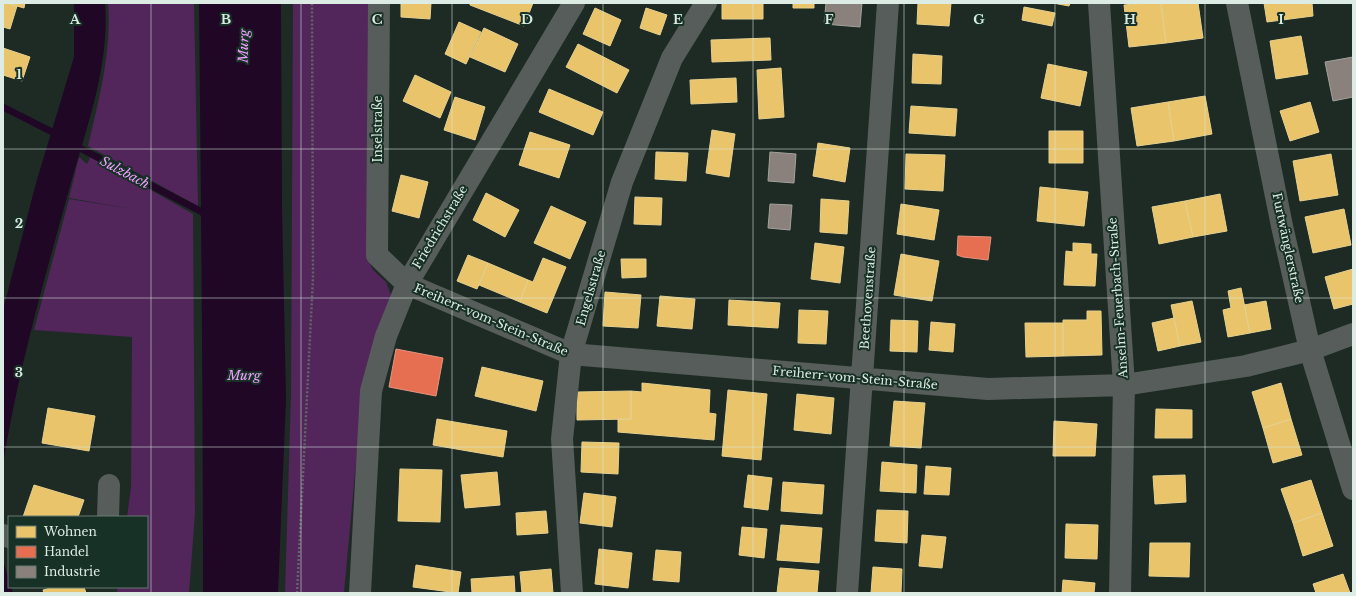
<svg xmlns="http://www.w3.org/2000/svg" width="1356" height="596" font-family="'Libre Baskerville',serif">
  <style>
    .green { fill: #52255b }
    .water { fill: #1f0725 }
    .homes { fill: #e9c46a; stroke: #e5d08e }
    .shops { fill: #e76f51; stroke: #e4947d }
    .industry { fill: #8a817c; stroke: #a3a19b }
    .lines { fill: none; stroke-linecap: round; stroke-linejoin: round }
    .stream { stroke: #1f0725; stroke-width: 7 }
    .path { stroke: #606764; stroke-width: 2.5; stroke-dasharray: 2 2; stroke-linecap: butt }
    .minor { stroke: #575d5a; stroke-width: 22 }
    .grid { fill: none; stroke: #dcebe3; stroke-width: 1; stroke-opacity: 0.55 }
    .labels { text-anchor: middle; stroke-width: 4; stroke-linejoin: round; paint-order: stroke }
    .street-label { font-size: 12px; fill: #dcebe3; stroke: #183126 }
    .water-label { font-size: 13px; font-style: italic; fill: #ef9fff; stroke: #183126 }
    .grid-label { font-size: 13px; text-anchor: middle; font-weight: bold; fill: #dcebe3; stroke: #183126; stroke-width: 4; stroke-linejoin: round; paint-order: stroke }
  </style>
  <rect width="100%" height="100%" fill="#1e2b25"/>
  <path class="green" d="M108 3H194L198 206 88 146C99 99 112 51 108 3Z
    M293 3H369L368 260 373 270 386 282 391 295 363 386 344 593H285L291 394Z
    M91 156 193 214 195 513 189 593H117L118 587H147V517H127L131 487 132 337 34 330 69 199 132 209 69 198 79 157 87 164Z"/>
  <path class="water" d="M74 3H105C110 66 86 129 69 190 44 280 18 371 3 464V310L36 183 74 57Z
    M199 3H281L282 208 286 399 278 593H203C203 396 201 200 199 3Z
    M3 560 9 580V587H11L13 593H3Z"/>
  <path class="homes" d="M3 3 17 6 10 29 3 27Z
    M6 3H25L24 8Z
    M401 3H431L430 19 401 17Z
    M470 3H533L524 26 470 5Z
    M722 3H763V19H722Z
    M793 3H814V8H793Z
    M918 3H951L949 26 917 24Z
    M1053 3H1070L1069 6Z
    M1143 3H1161L1166 43 1129 47 1124 5Z
    M1161 3H1198L1203 38 1166 43Z
    M1264 3H1312L1313 16 1267 22Z
    M1024 7 1055 13 1052 26 1022 20Z
    M595 8 621 20 610 46 583 34Z
    M646 8 667 15 660 35 640 28Z
    M459 22 481 32 466 64 445 54Z
    M484 28 518 44 505 72 470 57Z
    M1301 36 1308 74 1276 79 1270 41Z
    M770 38 771 60 712 62 711 40Z
    M578 44 629 70 617 93 566 67Z
    M3 48 30 57 22 81 3 75Z
    M913 54 942 56 941 84 912 83Z
    M1048 64 1087 72 1080 106 1041 98Z
    M781 68 784 117 759 119 757 70Z
    M415 75 451 92 440 118 403 101Z
    M736 78 737 102 691 104 690 80Z
    M549 89 603 112 593 135 539 112Z
    M1205 96 1212 134 1174 141 1168 102Z
    M455 97 485 107 475 140 444 130Z
    M1168 102 1174 141 1137 146 1131 108Z
    M1310 102 1319 132 1290 141 1280 111Z
    M911 106 957 109 955 136 909 133Z
    M712 130 735 134 729 177 706 173Z
    M1049 131H1083V163H1049Z
    M530 132 570 145 559 178 519 165Z
    M818 143 850 148 845 182 813 176Z
    M656 152 688 153 686 181 655 179Z
    M906 154 945 155 943 191 905 189Z
    M1331 154 1338 195 1300 201 1293 161Z
    M401 175 428 182 419 218 392 211Z
    M1040 187 1088 192 1084 226 1037 221Z
    M486 193 519 210 505 237 473 220Z
    M1220 194 1227 231 1193 237 1185 201Z
    M635 197 662 198 661 225 634 224Z
    M821 199 849 201 847 234 820 232Z
    M1185 201 1193 237 1159 244 1152 207Z
    M901 204 939 210 934 240 897 234Z
    M551 206 586 222 570 259 534 243Z
    M1344 209 1351 245 1313 253 1305 217Z
    M815 243 844 247 840 283 811 279Z
    M1073 243 1091 244V254H1097L1095 286 1064 285 1066 251 1073 252Z
    M901 254 939 261 932 301 894 295Z
    M468 255 488 263 477 289 457 281Z
    M543 258 566 267 547 313 520 302 528 280 533 282Z
    M621 259H646V277L622 278Z
    M488 263 528 280 520 302 479 285Z
    M1353 269V304L1334 309 1325 277Z
    M1241 288 1250 333 1228 337 1223 310 1231 308 1228 291Z
    M605 292 641 295 638 328 603 326Z
    M660 296 695 299 692 329 657 326Z
    M729 300 780 303 778 328 728 325Z
    M1192 301 1201 342 1180 346 1171 305Z
    M1266 301 1271 329 1250 333 1244 305Z
    M799 310 828 311 826 344 798 343Z
    M1087 311H1101L1102 355 1063 356V320H1087Z
    M1174 318 1180 346 1158 351 1152 323Z
    M891 320 918 321 917 352 890 351Z
    M931 322 955 324 953 352 929 350Z
    M1025 323H1063V356L1026 357Z
    M482 367 543 381 536 411 475 396Z
    M642 383 710 390 709 413 716 414 714 440 618 432V419H631V391L642 392Z
    M1281 383 1291 419 1263 428 1252 392Z
    M728 390 767 394 761 460 722 456Z
    M631 391V419L577 420V392Z
    M797 394 834 398 831 434 794 430Z
    M894 401 925 403 921 448 890 446Z
    M48 408 95 416 89 451 42 443Z
    M1156 409 1192 410V438H1155Z
    M437 419 507 431 503 457 433 445Z
    M1291 419 1302 455 1273 463 1263 428Z
    M1054 421 1097 424 1095 456H1053Z
    M582 442 619 443 618 474 581 472Z
    M882 462 917 465 916 493 880 491Z
    M926 466 951 468 949 495 924 494Z
    M400 469 442 470 440 522 398 521Z
    M497 472 500 505 465 508 461 475Z
    M748 475 772 478 768 510 744 507Z
    M1185 475 1186 502 1155 504 1153 476Z
    M1311 480 1322 513 1293 523 1281 489Z
    M783 482 824 485 822 514 781 511Z
    M34 485 84 500 78 517H23Z
    M584 493 616 497 612 527 580 523Z
    M877 510 908 511 907 543 875 541Z
    M546 511 548 533 517 535 516 513Z
    M1322 513 1333 546 1303 556 1293 523Z
    M1066 524 1098 525 1097 559 1065 558Z
    M781 525 822 528 819 563 777 560Z
    M742 527 767 529 764 558 739 555Z
    M922 535 946 537 942 568 919 566Z
    M1150 543H1190L1189 577 1149 576Z
    M599 549 632 553 628 588 595 584Z
    M656 550 681 552 679 582 653 580Z
    M416 565 461 572 458 593 413 587Z
    M873 567 902 569 901 593H871Z
    M780 568 819 571 817 593H777Z
    M551 569 553 593H522L520 572Z
    M1343 574 1350 593H1316L1313 584Z
    M514 576 515 593H472L471 579Z
    M1063 580 1095 583 1094 593H1062Z
    M54 587H84L86 593H44L43 590Z"/>
  <path class="shops" d="M958 236 991 237 988 260 963 257 957 255Z
    M396 349 443 358 436 396 389 387Z"/>
  <path class="industry" d="M826 3H862L860 27 824 24Z
    M1353 57V97L1333 101 1325 62Z
    M770 152 796 154 794 183 768 181Z
    M770 204 792 205 790 230 768 228Z"/>
  <g class="lines">
    <path class="stream" d="M3 107 60 136
      M72 144 202 212 208 218"/>
    <path class="path" d="M297 593 313 278 312 3"/>
    <path class="minor" d="M379 3 377 255 407 284 571 354 988 389 1124 385 1246 366 1310 350 1353 334
      M1099 3 1124 385 1120 593
      M1237 3 1282 226 1310 350 1353 489
      M108 517 109 485
      M3 535 9 537
      M360 593 371 391 386 336 407 284 574 3
      M572 593 562 439 571 354 622 182 672 58 706 3
      M847 593 888 3"/>
  </g>
  <path class="grid" d="M151 3V593M301 3V593M452 3V593M603 3V593M753 3V593M904 3V593M1055 3V593M1205 3V593M3 149H1353M3 298H1353M3 447H1353"/>
  <g class="labels">
    <g class="street-label">
      <text transform="translate(378 129) rotate(-90)" y="4">Inselstraße</text>
      <text transform="translate(440 227) rotate(-59)" y="4">Friedrichstraße</text>
      <text transform="translate(1288 248) rotate(78)" y="4">Furtwänglerstraße</text>
      <text transform="translate(591 288) rotate(-74)" y="4">Engelsstraße</text>
      <text transform="translate(868 298) rotate(-86)" y="4">Beethovenstraße</text>
      <text transform="translate(1118 298) rotate(-94)" y="4">Anselm-Feuerbach-Straße</text>
      <text transform="translate(491 320) rotate(23)" y="4">Freiherr-vom-Stein-Straße</text>
      <text transform="translate(855 378) rotate(5)" y="4">Freiherr-vom-Stein-Straße</text>
    </g>
    <g class="water-label">
      <text transform="translate(243 46) rotate(-88)" y="5">Murg</text>
      <text transform="translate(125 172) rotate(28)" y="5">Sulzbach</text>
      <text x="244" y="380">Murg</text>
    </g>
  </g>
  <g class="grid-label">
    <text x="75" y="24">A</text>
    <text x="226" y="24">B</text>
    <text x="377" y="24">C</text>
    <text x="527" y="24">D</text>
    <text x="678" y="24">E</text>
    <text x="829" y="24">F</text>
    <text x="979" y="24">G</text>
    <text x="1130" y="24">H</text>
    <text x="1281" y="24">I</text>
    <text x="19" y="79">1</text>
    <text x="19" y="228">2</text>
    <text x="19" y="377">3</text>
  </g>
  <rect width="1356" height="596" fill="none" stroke="#dcebe3" stroke-width="8"/>
  <rect x="8" y="516" width="140" height="72" fill="#183126" stroke="#667b72"/>
  <rect x="16" y="526" width="20" height="12" fill="#e9c46a" stroke="#667b72"/>
  <text x="44" y="536" font-size="12" fill="#dcebe3">Wohnen</text>
  <rect x="16" y="546" width="20" height="12" fill="#e76f51" stroke="#667b72"/>
  <text x="44" y="556" font-size="12" fill="#dcebe3">Handel</text>
  <rect x="16" y="566" width="20" height="12" fill="#8a817c" stroke="#667b72"/>
  <text x="44" y="576" font-size="12" fill="#dcebe3">Industrie</text>
</svg>
